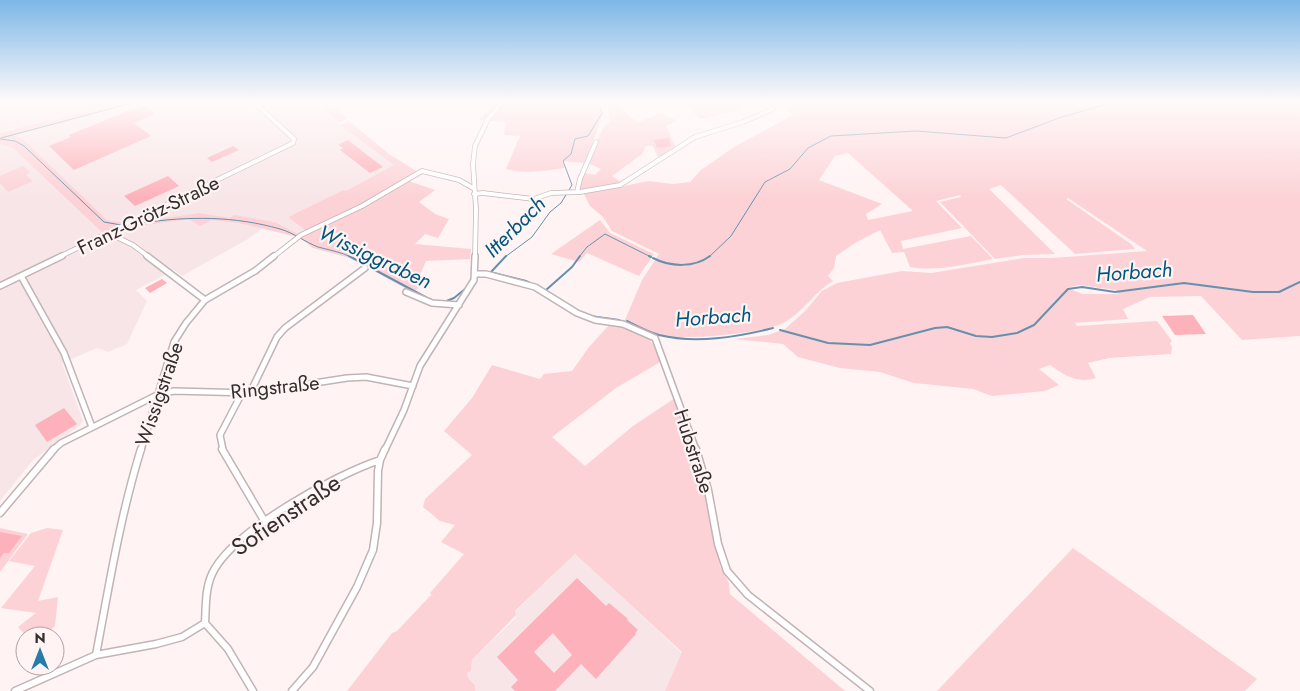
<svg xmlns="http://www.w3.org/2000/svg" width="1300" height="691" font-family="Jost,sans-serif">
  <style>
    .built { fill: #f8e5e7 }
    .green { fill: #fcd2d6; fill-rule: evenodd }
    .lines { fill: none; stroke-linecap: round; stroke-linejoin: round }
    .stream-far1 { stroke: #6591ae; stroke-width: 1 }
    .stream { stroke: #6591ae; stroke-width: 2 }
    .building { fill: #fdb1ba; fill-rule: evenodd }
    .minor-far2-casing { stroke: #c2b4b5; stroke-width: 5.5 }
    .minor-far1-casing { stroke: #c2b4b5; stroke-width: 8 }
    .minor-casing { stroke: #c2b4b5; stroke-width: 9 }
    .minor-far2 { stroke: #fff; stroke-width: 4 }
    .minor-far1 { stroke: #fff; stroke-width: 5 }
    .minor { stroke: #fff; stroke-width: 6 }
    .labels { text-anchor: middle; stroke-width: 4.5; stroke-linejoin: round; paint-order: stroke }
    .street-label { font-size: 20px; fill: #332e2e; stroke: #fff3f4 }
    .water-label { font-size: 21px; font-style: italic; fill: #00577e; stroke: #fff3f4 }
    .near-street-label { font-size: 24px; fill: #332e2e; stroke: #fff3f4 }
  </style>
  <rect width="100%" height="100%" fill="#fff3f4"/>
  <path class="built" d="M0 102H314L340 125 395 165 346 191 288 217 306 231 300 234 273 221 248 239 182 276 174 270 136 290 147 301 127 344 108 352 97 348 62 363 83 421 79 426 33 460 0 501V144L13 148 104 233 124 223 107 220 23 139 11 135 17 127 0 133Z
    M575 554 682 653 665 691H475V685L468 678 467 673 471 671 472 660 516 618 515 612Z"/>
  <path class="green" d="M96 102H143L81 117 61 124 37 127 12 135 23 139 107 220 125 223 104 234 13 148 0 144V133L47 121V123L94 109V104Z
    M315 102H330L347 118 339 123Z
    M494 102H593L602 108 603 114 585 163 562 161 565 168C545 171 526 174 506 169L520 136 504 135 506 122 479 120Z
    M601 102H616L631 118 639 122 661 113 677 121 666 126 676 148 659 159 653 146H646L642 154 612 176 621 182 582 190 580 188 584 173 595 175 601 169 588 163 603 128 610 122C610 113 608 108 601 102Z
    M683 102H733L740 110 700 119Z
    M766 102H1300V336L1242 340 1201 296 1150 297 1123 309 1128 319 1075 323 1077 326 1157 321 1172 341 1170 343 1172 347 1171 354 1109 358 1088 363 1096 378C1078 384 1064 375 1050 365L1039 369 1059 385 1045 391 992 396 973 389 914 383 880 372 840 368 798 357 783 344 735 339 768 335 785 329 805 311 822 291 837 283 902 271 931 273 1024 258H1052L1147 251 1068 198 1066 199 1131 244 1135 249 1075 254 1001 185 989 189 1055 254 1023 255 995 259 940 202 961 197 960 195 936 201 962 228 901 241 903 249 971 236 993 259C966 264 937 272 910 267L904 252 892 253 880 230 855 243 836 256 834 268 828 276 833 281C814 292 803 313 783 323 764 333 686 340 665 336 651 333 638 326 625 320L642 280 659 254 612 231 603 217 590 206 584 194 649 181 673 184 690 182 701 170 734 147 793 115 777 105 772 107ZM848 153 913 211 868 220 866 214 882 204 819 180 835 156ZM1079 285 1116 290 1118 294H1083L1067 288Z
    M349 121 389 154 418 172 363 205 306 231 288 217 344 190 346 191 394 165 340 125Z
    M23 166 30 172 26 175 33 181 8 192 0 183V176Z
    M409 181 435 190 419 202 435 214 449 219 438 238 425 234 415 244 471 249 470 259 426 261 420 275 427 284 412 292 350 258 313 248 300 238 371 204Z
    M199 213 230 218 234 215 275 222 299 234 297 237 239 223 212 220 200 226 189 219 130 227 139 222Z
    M600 220 610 233 654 254 639 276 587 253 579 262 551 254Z
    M610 324C640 329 649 332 662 361L616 388 552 437 585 466 633 426 675 398 706 493 720 566 729 583 730 594 845 691H665L682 652 575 554 515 611 516 615 472 660 471 671 467 673 468 678 475 685V691H347L392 633 397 631 431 595 434 598 430 593 464 554 441 542 455 525 440 521 423 507 425 499 472 455 444 431 472 398 492 365 540 379 544 374 572 371 589 347Z
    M0 528 28 534 0 572Z
    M47 528 63 530 38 601 58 597 55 626 44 636H26L18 627 36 613 1 608 35 566 9 561 31 533Z
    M1073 548 1257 679 1245 691H937Z"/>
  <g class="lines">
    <path class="stream-far1" d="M600 102V105
      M1 138 136 102
      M0 139 15 141 24 146 104 222 121 225
      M142 223C188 216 235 216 280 229 294 233 305 242 318 247 329 250 341 252 351 257
      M505 257 532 237 550 212 561 203 572 185 563 161 571 154 575 139 588 136 602 113 600 107
      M579 257 587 247 605 234 651 257
      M709 257 731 236 765 182 790 169 808 148 831 136 916 131 1006 138 1059 118 1113 102"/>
    <path class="stream" d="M349 256 431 300
      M649 256 651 257
      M653 258C670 267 694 268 710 256
      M490 272 526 281 553 295
      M491 272 506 256
      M546 290 572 267 580 256
      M444 302 454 298 465 289
      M590 316 619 320
      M627 321C637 326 648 332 659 335 696 344 737 337 773 328
      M780 330 828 343 870 345 935 328 947 327 976 336 992 337 1017 333 1034 325 1068 289 1082 287 1115 292 1184 283 1253 292H1279L1300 282"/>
  </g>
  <path class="building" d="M145 106 155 114 134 123 151 136 74 170 49 146 71 137 69 135 133 109 135 110Z
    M669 138 671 146 657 148 654 140Z
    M348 140 383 167 370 173 340 150 343 148 338 145Z
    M233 146 239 150 212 162 207 158Z
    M168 176 179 186 135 206 124 196Z
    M162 279 167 283 150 293 145 288Z
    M1193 315 1206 334 1175 335 1162 316Z
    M64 408 77 424 47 442 35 425Z
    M0 532 22 536 9 553H4L0 558Z
    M577 578 606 606 609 603 628 619 627 620 638 630 635 633 636 634 596 679 581 664 555 691H515L511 687 518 680 497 657ZM553 633 572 655 554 673 534 652Z"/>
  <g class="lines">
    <g class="minor-far2-casing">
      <path id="minor-far2" d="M577 192 580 179 596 142
        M474 194 483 193 534 199 551 193 580 192 620 185 695 137 743 122 773 109
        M110 234 133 245 149 257
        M59 257 293 143 294 139 254 102
        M273 257 301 235 362 206 422 171 459 180 473 188
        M475 257 476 209 473 164 475 146 488 119 502 102"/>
    </g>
    <g class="minor-far1-casing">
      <path id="minor-far1" d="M147 256 205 300
        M476 274H486L535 287 577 313 595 320 623 324 655 338 696 450
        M21 276 64 353 92 427
        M0 286 62 256
        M406 292 432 303 459 305
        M250 393 277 337 285 328 365 268
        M53 450 61 443 159 394 174 391 250 393 347 378 366 377 413 386
        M141 450 174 342 186 323 205 300 255 271 274 256
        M223 450 220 435 242 393
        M385 450 404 410 420 366 474 280 475 256"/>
    </g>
    <g class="minor-casing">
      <path id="minor" d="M222 449 265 522
        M696 449 708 490 718 544 727 571 748 595 870 691
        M0 513 54 449
        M96 655C109 586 120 517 141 449
        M15 691 96 655 156 644 182 637 205 623
        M253 691 228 649 205 623C206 607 205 589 212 574 232 531 335 475 380 460
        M292 691 313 667 357 587 373 550 377 523 378 471 380 460 385 449"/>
    </g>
    <use href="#minor-far2" class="minor-far2"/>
    <use href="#minor-far1" class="minor-far1"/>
    <use href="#minor" class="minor"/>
  </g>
  <linearGradient id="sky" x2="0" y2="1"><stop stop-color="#7cb7e7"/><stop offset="0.51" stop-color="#fffafa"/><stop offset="1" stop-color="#fffafa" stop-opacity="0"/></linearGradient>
  <rect width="1300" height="199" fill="url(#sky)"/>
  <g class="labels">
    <g class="street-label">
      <text transform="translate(148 215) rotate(-26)" y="7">Franz-Grötz-Straße</text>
      <text transform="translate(275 387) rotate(-6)" y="7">Ringstraße</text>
      <text transform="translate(159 394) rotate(-71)" y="7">Wissigstraße</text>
      <text transform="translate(694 451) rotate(72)" y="7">Hubstraße</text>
    </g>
    <g class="water-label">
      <text transform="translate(515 227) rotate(-45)" y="7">Itterbach</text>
      <text transform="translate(375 257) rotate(25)" y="7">Wissiggraben</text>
      <text transform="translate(1134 272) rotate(-4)" y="7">Horbach</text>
      <text transform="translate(713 317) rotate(-4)" y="7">Horbach</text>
    </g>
    <g class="near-street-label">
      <text transform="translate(286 515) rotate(-34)" y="8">Sofienstraße</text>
    </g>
  </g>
  <g transform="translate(40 651)"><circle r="24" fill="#fff3f4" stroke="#ada4a5"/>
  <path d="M0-4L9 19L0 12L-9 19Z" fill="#257cab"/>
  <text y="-8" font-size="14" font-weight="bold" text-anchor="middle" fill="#332e2e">N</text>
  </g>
</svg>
